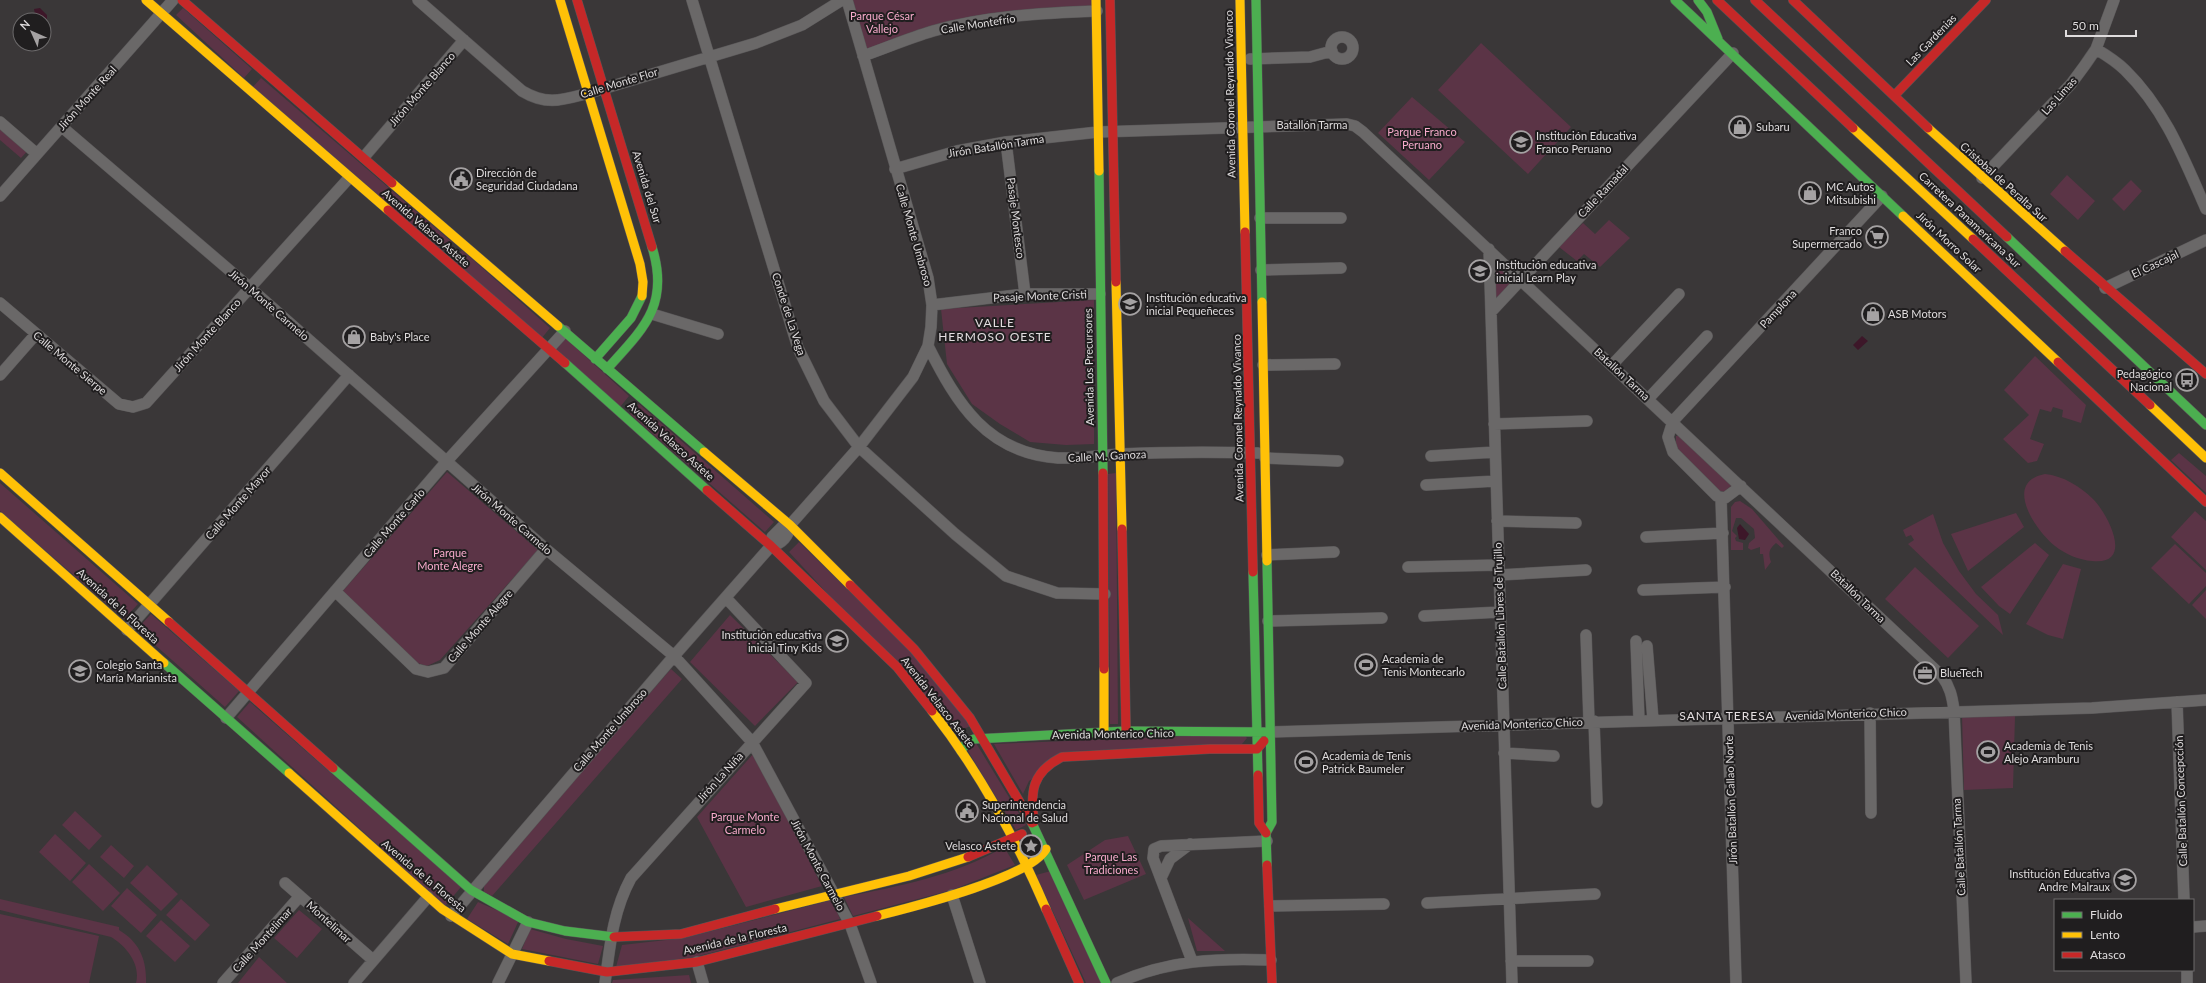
<svg xmlns="http://www.w3.org/2000/svg" width="2206" height="983" font-family="Lato,sans-serif">
  <style>
    .green { fill: #5b3446 }
    .water { fill: #3d1729 }
    .lines { fill: none; stroke-linecap: round; stroke-linejoin: round }
    .street-casing { stroke: #575556; stroke-width: 12 }
    .fast-casing { stroke: #575556; stroke-width: 10 }
    .slow-casing { stroke: #575556; stroke-width: 10 }
    .jam-casing { stroke: #575556; stroke-width: 10 }
    .street { stroke: #6a6868; stroke-width: 11 }
    .fast { stroke: #4caf50; stroke-width: 9 }
    .slow { stroke: #ffc107; stroke-width: 9 }
    .jam { stroke: #c62828; stroke-width: 9 }
    .labels { text-anchor: middle; stroke-width: 4; stroke-linejoin: round; paint-order: stroke }
    .park-label { font-size: 11px; fill: #f8abcc; stroke: #201e1f }
    .street-label { font-size: 11px; fill: #dfdcdd; stroke: #201e1f }
    .poi-label { font-size: 11px; fill: #dfdcdd; stroke: #201e1f; text-anchor: start }
    .neighbourhood-label { font-size: 12px; letter-spacing: 1px; fill: #e3dddf; stroke: #201e1f }
  </style>
  <rect width="100%" height="100%" fill="#3a3738"/>
  <path class="green" d="M852 0H1093V7L998 15 866 49Z
    M183 8 252 69 244 78 176 15Z
    M1481 43 1571 127 1528 174 1438 90Z
    M261 78 452 242 442 252 251 89Z
    M1412 97 1465 142 1429 180 1378 133Z
    M0 119 32 146 21 158 0 140Z
    M2067 175 2095 201 2078 220 2050 194Z
    M2131 180 2142 191 2124 211 2112 199Z
    M1609 220 1630 238 1600 267 1584 254 1577 261 1559 247 1583 223 1595 234Z
    M462 250 550 328 541 339 453 260Z
    M1493 261 1513 281 1495 300Z
    M1094 300V444L1066 445 1030 442 1000 424 972 404 947 364 941 309Z
    M563 336 629 396 620 407 553 346Z
    M2035 356 2086 405 2081 423 2062 417 2063 410 2053 407 2051 412 2040 409 2030 439 2044 444 2037 461 2028 463 2003 439 2029 415 2004 390Z
    M639 404 774 522 765 532 630 414Z
    M1676 436H1682L1732 485 1724 492 1718 491 1678 451 1676 446Z
    M2179 453 2206 476V493L2171 460Z
    M447 472 538 550 440 660 427 666 417 663 342 592Z
    M1116 473 1118 724H1110L1108 474Z
    M2045 474C2063 476 2080 486 2093 499 2108 514 2135 566 2092 561 2079 560 2065 554 2055 546 2036 531 2002 482 2045 474Z
    M0 483 138 604 124 619 0 511Z
    M1740 501 1752 509 1784 546 1782 548 1776 543C1769 549 1768 553 1771 562L1765 570 1763 554H1760V547L1751 550 1748 548 1749 543 1755 538 1754 529 1741 518H1736L1732 531 1737 536 1735 538 1736 541 1743 543V550H1731V507L1735 502Z
    M2195 511 2206 521V570L2171 537Z
    M2016 513 2024 527 1968 571 1951 534Z
    M1933 514 1943 543 1959 571 1976 594 1998 615 2003 635 1908 544 1914 540 1911 535 1906 537 1903 530Z
    M799 542 909 650 971 726 963 729 954 730 789 552Z
    M2035 543 2049 555 2010 614 1999 606 1981 587Z
    M2175 544 2206 573V586L2189 604 2151 568Z
    M2063 564 2081 569 2063 639 2048 635 2026 624Z
    M1915 567 1979 626 1948 658 1885 599Z
    M2206 590V619L2192 605Z
    M151 614 239 691 225 707 137 629Z
    M730 615 798 682 755 726 690 662Z
    M671 669 682 679 492 896 484 892V883Z
    M250 702 461 887 445 906 237 717Z
    M1962 715 2015 716 2013 788 1964 790Z
    M1243 734 1247 738 1242 744 1079 751 1029 781 1023 794 994 744Z
    M976 743 1026 825 1016 830 968 751Z
    M754 753 822 886 746 907 697 817Z
    M75 811 102 836 89 850 62 825Z
    M55 834 86 863 70 881 39 852Z
    M1128 836 1146 874 1084 900 1067 865 1105 840Z
    M1028 837H1031L1039 848 1031 855 1023 843Z
    M111 845 134 866 124 878 100 857Z
    M1004 847 1015 865 952 890 853 916 844 897C900 886 954 876 1004 847Z
    M89 864 120 893 103 911 72 882Z
    M147 865 178 894 161 911 130 883Z
    M1051 871 1101 983H1086L1036 875Z
    M127 888 157 915 141 933 111 906Z
    M0 899 119 927V930C139 942 147 959 146 983H136C141 964 126 946 111 937L0 910Z
    M181 899 210 925 195 941 166 915Z
    M832 900 840 919 695 957 616 967 622 945 684 938Z
    M478 902 519 920 508 944 467 919Z
    M299 910 322 929 297 958 274 938Z
    M0 914 99 936 89 983H0Z
    M1188 918 1225 951H1197Z
    M161 920 190 946 175 962 146 936Z
    M530 929 566 939 603 946 598 964 522 949Z
    M259 957 287 983H238Z
    M689 975 691 983H612L613 980Z"/>
  <path class="water" d="M40 8 47 15V19L41 20 35 14 34 9Z
    M1862 336 1868 341 1858 350 1853 345Z
    M1740 524 1749 534 1745 540 1739 539 1737 528Z"/>
  <g class="lines">
    <g class="street-casing">
      <path id="street" d="M418 0 522 91C547 106 562 100 589 93L756 43 802 25 842 0
        M692 0 798 348 824 401 859 447 955 534 1006 576 1057 593 1105 594
        M1331 48a11 11 0 1 1 22 0a11 11 0 1 1-22 0Z
        M2096 49C2106 55 2117 62 2125 70 2165 109 2184 159 2206 209
        M863 56C886 48 909 38 933 31 984 16 1043 13 1097 11
        M1250 59 1310 57 1332 51
        M0 122 37 154
        M62 127 249 287 546 549 674 656 752 742 850 924 871 983
        M1006 142 1025 294
        M364 157 464 40
        M895 169 957 151 1006 142 1098 132 1347 124 1355 126 1363 132 1942 676C1950 687 1952 696 1954 710L1966 983
        M1982 178 2071 84 2085 65 2096 49 2114 0
        M0 196 173 0
        M1260 218H1341
        M1489 249 1512 983
        M1261 270 1341 268
        M2105 288 2206 240
        M0 303 119 404 133 407 146 403 349 178
        M932 305 1025 294H1100
        M1491 312 1733 53
        M652 314 718 334
        M928 346C957 404 987 453 1058 458 1080 459 1100 455 1121 454 1167 452 1213 452 1258 453
        M1263 365 1335 364
        M1612 365 1679 294
        M0 375 36 334
        M1648 399 1707 336
        M1494 424 1587 421
        M1431 456 1495 452
        M1265 458 1338 461
        M1426 485 1496 481
        M1741 486 1725 498 1717 496 1673 452 1668 437 1673 421 1882 196
        M1721 498 1736 983
        M1497 521 1576 523
        M1646 537 1723 533
        M771 546 772 537 782 527 790 525
        M1267 555 1334 552
        M1408 567 1499 565
        M1499 575 1586 570
        M1643 590 1725 587
        M335 591 416 669 428 672 444 668 546 549
        M1424 616 1500 612
        M1268 621 1382 618
        M127 630 349 375
        M1586 635 1589 721
        M1636 641 1639 720
        M1647 646 1653 720
        M2177 702 2184 900
        M1870 713 1871 813
        M226 718 446 462 565 331
        M1594 721 1597 802
        M1270 732 2092 708 2206 700
        M1504 753 1554 756
        M1161 878 1170 859 1190 844
        M285 883 373 960
        M952 895 980 983
        M1427 903 1595 894
        M1270 906 1384 904
        M451 916 674 656 771 546C782 544 789 536 790 525L859 447 913 377 928 346 931 327 932 305 928 278 847 0
        M2193 927 2206 926
        M1192 961 1153 858 1154 849 1161 846 1267 841
        M1511 961H1588
        M697 962 703 983
        M2187 970V983
        M223 983 300 896
        M354 983 428 897
        M498 983 528 922
        M605 983C610 945 613 911 631 878L806 683 726 598
        M1117 983C1168 960 1216 958 1271 960"/>
    </g>
    <g class="fast-casing">
      <path id="fast" d="M1256 0 1262 302
        M1675 0 1903 216
        M1698 0 1707 12 1718 39
        M1099 171 1103 473
        M2007 237 2206 425
        M558 326 704 452
        M595 359 631 318 642 296
        M565 363 707 490
        M607 369C644 328 670 305 652 247
        M1267 561 1272 822 1266 833 1267 865
        M1253 572 1258 775
        M164 663 289 773
        M961 751 967 742 974 739 1126 731 1267 732
        M333 768 471 890 528 922 565 931 614 937
        M1032 823 1106 983"/>
    </g>
    <g class="slow-casing">
      <path id="slow" d="M146 0 388 210
        M560 0 640 264 643 282 642 296
        M1096 0 1099 171
        M1240 0 1245 232
        M1853 128 1973 239
        M1928 128 2065 251
        M392 183 558 326
        M1903 216 2058 362
        M1116 282 1122 529
        M1262 302 1267 561
        M2150 405 2206 458
        M704 452 790 525 850 585
        M0 473 169 622
        M0 517 164 663
        M932 711C979 771 1016 839 1046 909
        M1104 733V669
        M289 773 442 909 512 954 549 961
        M775 909 909 876 968 857
        M877 916C912 907 1030 878 1046 849"/>
    </g>
    <g class="jam-casing">
      <path id="jam" d="M182 0 392 183
        M577 0 652 247
        M1110 0 1116 282
        M1717 0 1853 128
        M1755 0 2007 237
        M1793 0 1928 128
        M1894 96 1986 0
        M388 210 565 363
        M1245 232 1253 572
        M1973 239 2150 405
        M2065 251 2206 374
        M2058 362 2206 502
        M1103 473 1104 669
        M707 490 771 546 897 667 932 711
        M1122 529 1126 731
        M850 585 914 649 970 718 1032 823
        M169 622 333 768
        M1258 775 1259 823 1266 833
        M1034 822C1030 791 1032 772 1062 757L1210 749H1257L1264 741
        M968 857 1022 834
        M1267 865 1272 983
        M1046 909 1079 983
        M614 937 681 934 775 909
        M549 961 607 972 697 962 877 916"/>
    </g>
    <use href="#street" class="street"/>
    <use href="#fast" class="fast"/>
    <use href="#slow" class="slow"/>
    <use href="#jam" class="jam"/>
  </g>
  <defs>
    <g id="shop-ring" transform="scale(1.15)"><circle r="9.5" fill="#201e1f" stroke="#a5a2a3" stroke-width="1.5"/><path d="M-5-2.5h2.3a2.7 3.5 0 0 1 5.4 0H5L5.5 6h-11ZM-1.5-2.5h3a1.5 2.3 0 0 0-3 0Z" fill="#a5a2a3"/></g>
    <g id="school-ring" transform="scale(1.15)"><circle r="9.5" fill="#201e1f" stroke="#a5a2a3" stroke-width="1.5"/><path d="M0-5L7-2L0 1L-7-2ZM-4 1L0 2.5L4 1V4Q0 6-4 4Z" fill="#a5a2a3"/></g>
    <g id="civic-ring" transform="scale(1.15)"><circle r="9.5" fill="#201e1f" stroke="#a5a2a3" stroke-width="1.5"/><path d="M-.6-6.5H3V-4.5H.6V-3L4-1V1h2V6H-6V1h2V-1L-.6-3ZM-1.2 2.5V6h2.4V2.5Z" fill="#a5a2a3"/></g>
    <g id="supermarket-ring" transform="scale(1.15)"><circle r="9.5" fill="#201e1f" stroke="#a5a2a3" stroke-width="1.5"/><path d="M-6-5.5h2.5l.6 2H6L4.5 2H-2.5L-4.4-4H-6ZM-1.5 3.2a1.3 1.3 0 1 0 .1 0ZM3 3.2a1.3 1.3 0 1 0 .1 0Z" fill="#a5a2a3"/></g>
    <g id="bus-ring" transform="scale(1.15)"><circle r="9.5" fill="#201e1f" stroke="#a5a2a3" stroke-width="1.5"/><path d="M-5-6H5V4H4V6H2V4H-2V6H-4V4H-5ZM-3.5-4V0h7V-4ZM-3.5 1.2v1.5H-2V1.2ZM2 1.2v1.5H3.5V1.2Z" fill="#a5a2a3"/></g>
    <g id="stadium-ring" transform="scale(1.15)"><circle r="9.5" fill="#201e1f" stroke="#a5a2a3" stroke-width="1.5"/><path d="M0-5a6.5 5 0 1 0 0 10a6.5 5 0 1 0 0-10ZM-3.5-1.8h7v3.6h-7Z" fill="#a5a2a3"/></g>
    <g id="office-ring" transform="scale(1.15)"><circle r="9.5" fill="#201e1f" stroke="#a5a2a3" stroke-width="1.5"/><path d="M-6-3h4V-5.5h4V-3h4V5H-6ZM-1-4.5V-3h2v-1.5ZM-6 0V1H6V0Z" fill="#a5a2a3"/></g>
    <g id="sight-ring" transform="scale(1.15)"><circle r="9.5" fill="#201e1f" stroke="#a5a2a3" stroke-width="1.5"/><path d="M0-6L1.8-2.2L6-1.7L2.9 1.2L3.7 5.4L0 3.3L-3.7 5.4L-2.9 1.2L-6-1.7L-1.8-2.2Z" fill="#a5a2a3"/></g>
  </defs>
  <g fill-rule="evenodd">
    <use href="#shop-ring" x="1740" y="127"/>
    <use href="#school-ring" x="1521" y="142"/>
    <use href="#civic-ring" x="461" y="179"/>
    <use href="#shop-ring" x="1810" y="193"/>
    <use href="#supermarket-ring" x="1877" y="237"/>
    <use href="#school-ring" x="1480" y="271"/>
    <use href="#school-ring" x="1130" y="304"/>
    <use href="#shop-ring" x="1873" y="314"/>
    <use href="#shop-ring" x="354" y="337"/>
    <use href="#bus-ring" x="2187" y="380"/>
    <use href="#school-ring" x="837" y="641"/>
    <use href="#stadium-ring" x="1366" y="665"/>
    <use href="#school-ring" x="80" y="671"/>
    <use href="#office-ring" x="1925" y="673"/>
    <use href="#stadium-ring" x="1988" y="752"/>
    <use href="#stadium-ring" x="1306" y="762"/>
    <use href="#civic-ring" x="967" y="811"/>
    <use href="#sight-ring" x="1031" y="846"/>
    <use href="#school-ring" x="2125" y="880"/>
  </g>
  <g class="labels">
    <g class="park-label">
      <text x="882" y="20">Parque César<tspan x="882" dy="13">Vallejo</tspan></text>
      <text x="1422" y="136">Parque Franco<tspan x="1422" dy="13">Peruano</tspan></text>
      <text x="450" y="557">Parque<tspan x="450" dy="13">Monte Alegre</tspan></text>
      <text x="745" y="821">Parque Monte<tspan x="745" dy="13">Carmelo</tspan></text>
      <text x="1111" y="861">Parque Las<tspan x="1111" dy="13">Tradiciones</tspan></text>
    </g>
    <g class="street-label">
      <text transform="translate(978 24) rotate(-9)" y="4">Calle Montefrío</text>
      <text transform="translate(1931 40) rotate(-46)" y="4">Las Gardenias</text>
      <text transform="translate(619 83) rotate(-17)" y="4">Calle Monte Flor</text>
      <text transform="translate(422 89) rotate(-49)" y="4">Jirón Monte Blanco</text>
      <text transform="translate(1230 94) rotate(-91)" y="4">Avenida Coronel Reynaldo Vivanco</text>
      <text transform="translate(2059 96) rotate(-48)" y="4">Las Limas</text>
      <text transform="translate(87 98) rotate(-48)" y="4">Jirón Monte Real</text>
      <text x="1312" y="129">Batallón Tarma</text>
      <text transform="translate(996 146) rotate(-9)" y="4">Jirón Batallón Tarma</text>
      <text transform="translate(2004 182) rotate(42)" y="4">Cristobal de Peralta Sur</text>
      <text transform="translate(647 187) rotate(73)" y="4">Avenida del Sur</text>
      <text transform="translate(1603 191) rotate(-47)" y="4">Calle Ramadal</text>
      <text transform="translate(1016 218) rotate(83)" y="4">Pasaje Montesco</text>
      <text transform="translate(1970 220) rotate(43)" y="4">Carretera Panamericana Sur</text>
      <text transform="translate(426 228) rotate(41)" y="4">Avenida Velasco Astete</text>
      <text transform="translate(914 235) rotate(74)" y="4">Calle Monte Umbroso</text>
      <text transform="translate(1949 242) rotate(43)" y="4">Jirón Morro Solar</text>
      <text transform="translate(2155 264) rotate(-25)" y="4">El Cascajal</text>
      <text transform="translate(1040 296) rotate(-2)" y="4">Pasaje Monte Cristi</text>
      <text transform="translate(269 305) rotate(41)" y="4">Jirón Monte Carmelo</text>
      <text transform="translate(1778 309) rotate(-47)" y="4">Pamplona</text>
      <text transform="translate(789 314) rotate(72)" y="4">Conde de La Vega</text>
      <text transform="translate(207 335) rotate(-48)" y="4">Jirón Monte Blanco</text>
      <text transform="translate(70 363) rotate(40)" y="4">Calle Monte Sierpe</text>
      <text transform="translate(1089 367) rotate(-91)" y="4">Avenida Los Precursores</text>
      <text transform="translate(1622 374) rotate(43)" y="4">Batallón Tarma</text>
      <text transform="translate(1238 418) rotate(-91)" y="4">Avenida Coronel Reynaldo Vivanco</text>
      <text transform="translate(671 441) rotate(42)" y="4">Avenida Velasco Astete</text>
      <text transform="translate(1107 456) rotate(-3)" y="4">Calle M. Ganoza</text>
      <text transform="translate(238 503) rotate(-49)" y="4">Calle Monte Mayor</text>
      <text transform="translate(512 519) rotate(41)" y="4">Jirón Monte Carmelo</text>
      <text transform="translate(394 523) rotate(-49)" y="4">Calle Monte Carlo</text>
      <text transform="translate(1858 596) rotate(44)" y="4">Batallón Tarma</text>
      <text transform="translate(118 606) rotate(42)" y="4">Avenida de la Floresta</text>
      <text transform="translate(1500 616) rotate(-92)" y="4">Calle Batallón Libres de Trujillo</text>
      <text transform="translate(480 626) rotate(-49)" y="4">Calle Monte Alegre</text>
      <text transform="translate(938 702) rotate(52)" y="4">Avenida Velasco Astete</text>
      <text transform="translate(1846 714) rotate(-2)" y="4">Avenida Monterico Chico</text>
      <text transform="translate(1522 724) rotate(-2)" y="4">Avenida Monterico Chico</text>
      <text transform="translate(610 730) rotate(-49)" y="4">Calle Monte Umbroso</text>
      <text transform="translate(1113 734) rotate(-1)" y="4">Avenida Monterico Chico</text>
      <text transform="translate(720 777) rotate(-48)" y="4">Jirón La Niña</text>
      <text transform="translate(1731 800) rotate(-92)" y="4">Jirón Batallón Callao Norte</text>
      <text transform="translate(2181 801) rotate(-92)" y="4">Calle Batallón Concepcción</text>
      <text transform="translate(1959 847) rotate(-93)" y="4">Calle Batallón Tarma</text>
      <text transform="translate(818 865) rotate(62)" y="4">Jirón Monte Carmelo</text>
      <text transform="translate(424 876) rotate(40)" y="4">Avenida de la Floresta</text>
      <text transform="translate(329 922) rotate(42)" y="4">Montelimar</text>
      <text transform="translate(735 939) rotate(-13)" y="4">Avenida de la Floresta</text>
      <text transform="translate(262 940) rotate(-48)" y="4">Calle Montelimar</text>
    </g>
    <g class="poi-label">
      <text x="1756" y="131">Subaru</text>
      <text x="1536" y="140">Institución Educativa<tspan x="1536" dy="13">Franco Peruano</tspan></text>
      <text x="476" y="177">Dirección de<tspan x="476" dy="13">Seguridad Ciudadana</tspan></text>
      <text x="1826" y="191">MC Autos<tspan x="1826" dy="13">Mitsubishi</tspan></text>
      <text x="1862" y="235" text-anchor="end">Franco<tspan x="1862" dy="13">Supermercado</tspan></text>
      <text x="1496" y="269">Institución educativa<tspan x="1496" dy="13">inicial Learn Play</tspan></text>
      <text x="1146" y="302">Institución educativa<tspan x="1146" dy="13">inicial Pequeñeces</tspan></text>
      <text x="1888" y="318">ASB Motors</text>
      <text x="370" y="341">Baby's Place</text>
      <text x="2172" y="378" text-anchor="end">Pedagógico<tspan x="2172" dy="13">Nacional</tspan></text>
      <text x="822" y="639" text-anchor="end">Institución educativa<tspan x="822" dy="13">inicial Tiny Kids</tspan></text>
      <text x="1382" y="663">Academia de<tspan x="1382" dy="13">Tenis Montecarlo</tspan></text>
      <text x="96" y="669">Colegio Santa<tspan x="96" dy="13">María Marianista</tspan></text>
      <text x="1940" y="677">BlueTech</text>
      <text x="2004" y="750">Academia de Tenis<tspan x="2004" dy="13">Alejo Aramburu</tspan></text>
      <text x="1322" y="760">Academia de Tenis<tspan x="1322" dy="13">Patrick Baumeler</tspan></text>
      <text x="982" y="809">Superintendencia<tspan x="982" dy="13">Nacional de Salud</tspan></text>
      <text x="1016" y="850" text-anchor="end">Velasco Astete</text>
      <text x="2110" y="878" text-anchor="end">Institución Educativa<tspan x="2110" dy="13">Andre Malraux</tspan></text>
    </g>
    <g class="neighbourhood-label">
      <text x="995" y="327">VALLE<tspan x="995" dy="14">HERMOSO OESTE</tspan></text>
      <text x="1727" y="720">SANTA TERESA</text>
    </g>
  </g>
  <rect x="2054" y="899" width="140" height="72" fill="#201e1f" stroke="#6c6a6b"/>
  <rect x="2062" y="912" width="20" height="6" fill="#4caf50" stroke="#6c6a6b"/>
  <text x="2090" y="919" font-size="12" fill="#dfdcdd">Fluido</text>
  <rect x="2062" y="932" width="20" height="6" fill="#ffc107" stroke="#6c6a6b"/>
  <text x="2090" y="939" font-size="12" fill="#dfdcdd">Lento</text>
  <rect x="2062" y="952" width="20" height="6" fill="#c62828" stroke="#6c6a6b"/>
  <text x="2090" y="959" font-size="12" fill="#dfdcdd">Atasco</text>
  <g transform="translate(32 32) rotate(315)"><circle r="19" fill="#201e1f" stroke="#6c6a6b"/>
  <path d="M0-3L7 15L0 10L-7 15Z" fill="#a5a2a3"/>
  <text y="-6" font-size="11" font-weight="bold" text-anchor="middle" fill="#dfdcdd">N</text>
  </g>
  <path d="M2066 30v6h70v-6" fill="none" stroke="#dfdcdd" stroke-width="2"/>
  <text x="2072" y="30" font-size="12" fill="#dfdcdd" stroke="#201e1f" stroke-width="3" paint-order="stroke">50 m</text>
</svg>
